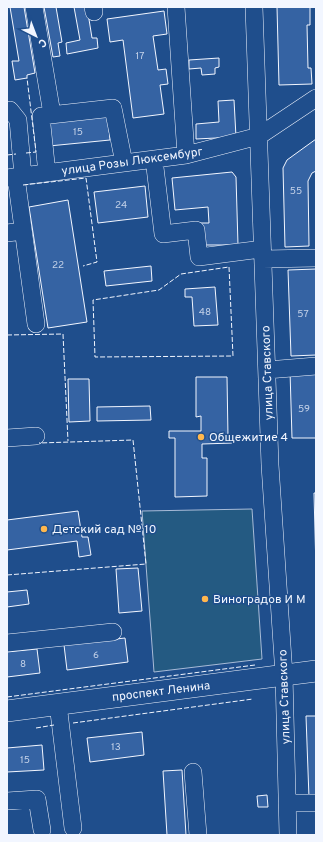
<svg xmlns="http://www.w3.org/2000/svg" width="323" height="842" font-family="Overpass,sans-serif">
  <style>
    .green { fill: #245a82; stroke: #a8bbd7 }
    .building { fill: #3563a3; stroke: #f2f6ff }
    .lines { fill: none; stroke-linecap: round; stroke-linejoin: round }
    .minor-casing { stroke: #f2f6ff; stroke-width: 18 }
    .major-casing { stroke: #f2f6ff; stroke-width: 22 }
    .minor { stroke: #1f4e8c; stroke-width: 17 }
    .major { stroke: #1f4e8c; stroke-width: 21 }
    .fence { stroke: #f2f6ff; stroke-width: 1; stroke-dasharray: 5 2; stroke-linecap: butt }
    .poi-dot { fill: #ffb74d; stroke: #1f4e8c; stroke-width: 1.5 }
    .labels { text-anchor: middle; stroke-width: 3; stroke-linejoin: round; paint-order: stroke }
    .number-label { font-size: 10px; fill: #c3d1e8 }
    .street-label { font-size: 12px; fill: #f2f6ff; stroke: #1f4e8c }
    .poi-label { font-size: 12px; fill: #f2f6ff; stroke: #1f4e8c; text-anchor: start }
  </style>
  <rect width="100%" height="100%" fill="#1f4e8c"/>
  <path class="green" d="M252 509 262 659 154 672 142 511Z"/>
  <path class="building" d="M10 7H24L35 73 27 75V78L15 80 12 61H19Z
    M44 7H56L62 42 58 43 60 56 53 57Z
    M74 7H87L92 38H97L98 48 67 54 66 43 80 40Z
    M277 7H310V25H307L308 68H311L312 84 279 85Z
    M164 11 167 34 153 36 158 70 166 69 168 84 160 85 164 114 133 118 123 40 110 42 107 19Z
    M219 58V67L215 68V74L202 75 201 68 189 69V60Z
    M234 100 236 137 196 139V124L219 122 218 101Z
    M108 115 110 140 49 146 46 122Z
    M316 139V171L312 173 308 181 309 246 285 247 283 168 287 160Z
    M232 172 236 177 238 245H199V223H209L208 207 175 210 172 178Z
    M145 186 148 217 98 223 94 192Z
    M68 200 87 322 48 328 29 207Z
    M151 266 152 281 106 286 104 271Z
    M316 269V355L291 356 288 270Z
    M215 287 218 325 194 326 192 297H185V289Z
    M316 370V438H292L290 371Z
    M196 377H227L228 437H233V443L202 444V458H207V496L175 497V438H169V431H201V416L196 417Z
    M68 379H89L90 421 69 422Z
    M150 406 151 420 97 421V407Z
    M314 493H316V570Z
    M78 511 82 537H88L91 555 79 557 77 541 7 550V520Z
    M138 568 142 611 119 613 116 569Z
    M27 590 29 604 7 607V592Z
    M125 638 128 662 67 670 64 645Z
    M37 649 40 673 7 677V652Z
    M306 716H316V797L309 798Z
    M142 732 144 755 90 762 87 738Z
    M42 745 44 770 7 772V748Z
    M182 770 186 835H167L163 771Z
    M267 795 268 807H258L257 796Z"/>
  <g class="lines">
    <g class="minor-casing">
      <path id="minor" d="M34 7 52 114
        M93 7 94 12
        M176 7 186 155
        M254 7 270 465 284 675 288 835
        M10 110 18 120 23 176
        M154 159 163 234 196 230 199 257 262 249
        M47 173 41 116 113 108 124 163
        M16 177 36 324
        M7 178 186 155 259 136 316 98
        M7 233 23 231
        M263 259 316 258
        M267 370 316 366
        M7 438 36 436
        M7 643 113 632
        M58 704 73 828
        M193 772 198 835
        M7 801 37 799 42 830
        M287 803H316"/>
    </g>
    <g class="major-casing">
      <path id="major" d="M7 711 316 671"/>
    </g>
    <use href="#minor" class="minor"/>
    <use href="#major" class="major"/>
    <path class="fence" d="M26 153 36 152 27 78
      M7 155 16 154
      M23 185 86 178 97 262 83 266
      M229 267 233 356 95 357 93 300 159 290 181 274Z
      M7 335 63 334 68 441
      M7 575 146 564 133 440 39 443
      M7 697 255 665
      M73 723 253 699
      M36 728 54 725"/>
  </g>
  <g class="poi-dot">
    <circle cx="201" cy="437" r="4"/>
    <circle cx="44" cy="529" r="4"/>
    <circle cx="205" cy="599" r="4"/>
  </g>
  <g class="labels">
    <g class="number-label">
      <text x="140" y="59">17</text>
      <text x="78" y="135">15</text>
      <text x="296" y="194">55</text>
      <text x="121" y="208">24</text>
      <text x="58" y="268">22</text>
      <text x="205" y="315">48</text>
      <text x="303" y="317">57</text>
      <text x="304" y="412">59</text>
      <text x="96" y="658">6</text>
      <text x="23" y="667">8</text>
      <text x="116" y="750">13</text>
      <text x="25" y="763">15</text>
    </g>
    <g class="street-label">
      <text transform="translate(132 161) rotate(-8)" y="4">улица Розы Люксембург</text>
      <text transform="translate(267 373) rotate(-92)" y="4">улица Ставского</text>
      <text transform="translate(161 691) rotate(-7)" y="4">проспект Ленина</text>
      <text transform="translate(284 697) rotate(-92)" y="4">улица Ставского</text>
    </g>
    <g class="poi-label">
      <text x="209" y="441">Общежитие 4</text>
      <text x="52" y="533">Детский сад № 10</text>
      <text x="213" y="603">Виноградов И М</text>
    </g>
  </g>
  <rect width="323" height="842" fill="none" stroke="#f2f6ff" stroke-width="16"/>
  <g transform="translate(36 36) rotate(138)" stroke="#1f4e8c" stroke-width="3" paint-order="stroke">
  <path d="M0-3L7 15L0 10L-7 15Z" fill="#f2f6ff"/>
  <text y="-6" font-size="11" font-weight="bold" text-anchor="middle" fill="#f2f6ff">С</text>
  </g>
</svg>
